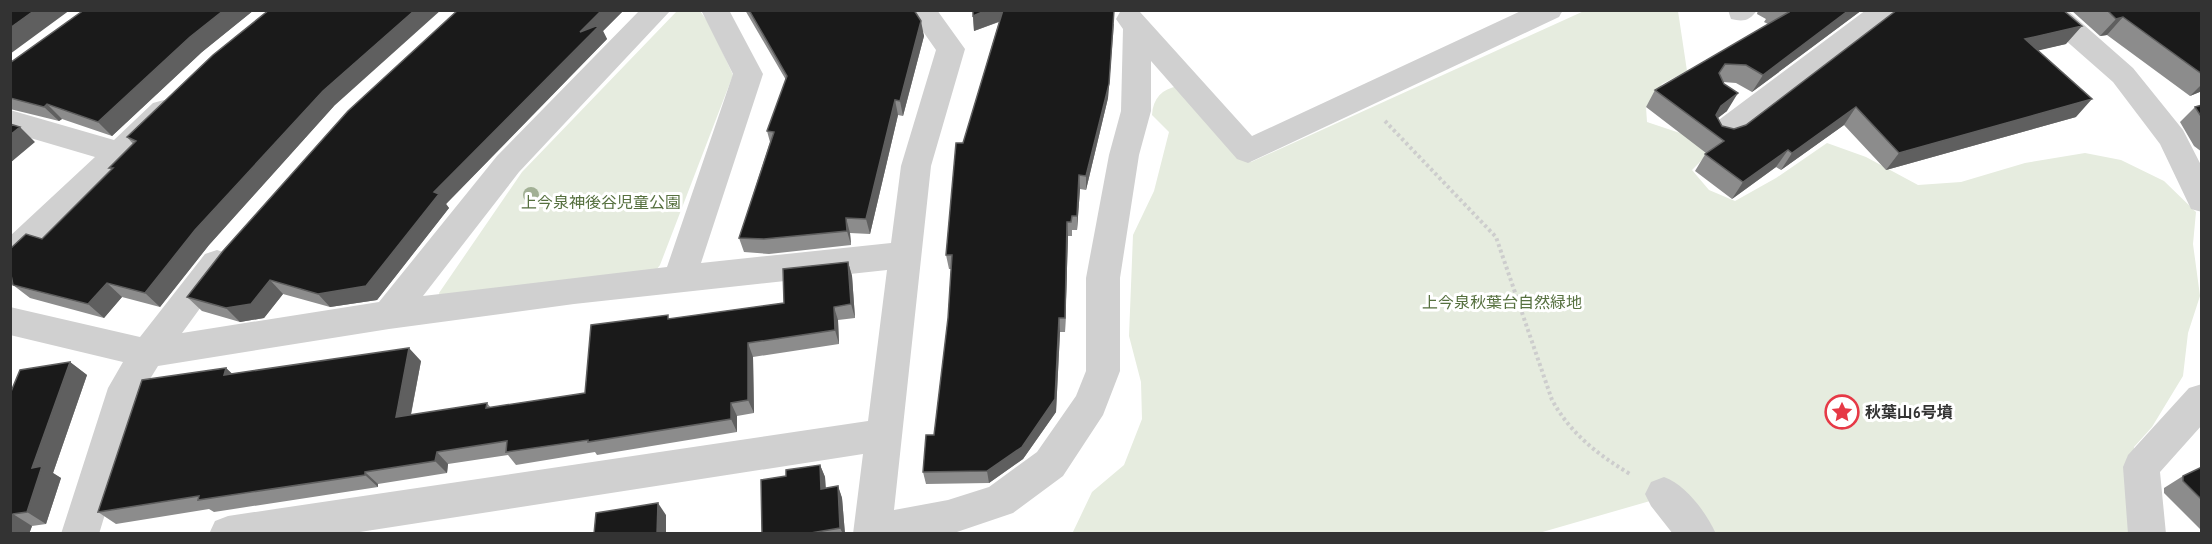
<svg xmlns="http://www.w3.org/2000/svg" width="2212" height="544" font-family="'PT Sans Narrow','Noto Sans JP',sans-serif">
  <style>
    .green { fill: #e6ecdf }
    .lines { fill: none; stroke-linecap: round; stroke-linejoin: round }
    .path { stroke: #cdcdcd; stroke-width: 4; stroke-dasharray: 3 3; stroke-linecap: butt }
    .minor { fill: #d0d0d0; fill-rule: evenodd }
    .tree { fill: #a2b095 }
    .wall { fill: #8c8c8c }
    .shaded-wall { fill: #5f5f5f }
    .building { fill: #1a1a1a; stroke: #5f5f5f; stroke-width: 1.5 }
    .labels { text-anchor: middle; stroke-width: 6; stroke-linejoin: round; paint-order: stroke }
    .park-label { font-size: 16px; fill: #56703f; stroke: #fff }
    .poi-label { font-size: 16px; font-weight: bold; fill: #333; stroke: #fff; text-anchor: start }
  </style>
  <rect width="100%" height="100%" fill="#fff"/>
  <path class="green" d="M677 11H700L710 25 733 75 660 265 654 273 442 302 439 293 522 172Z
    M1584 11H1678L1687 71 1662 84 1646 107 1647 122 1686 135 1710 152 1692 170 1709 190 1735 201 1776 178 1827 143 1866 157 1918 185 1961 182 2025 163 2085 153 2121 160 2164 181 2196 212 2193 244 2200 296 2188 333 2183 376 2152 427 2134 447 2131 505 2136 533H1712L1657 499 1539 533 1072 534 1092 492 1124 465 1142 419 1141 382 1129 336 1133 235 1154 191 1169 132 1152 115C1153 98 1162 89 1178 86L1251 162Z"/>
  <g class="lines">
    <path class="path" d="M1385 121 1496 237 1552 400C1571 434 1597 454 1630 474"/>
    <path class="minor" d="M640 10H671L519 172 423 296 667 267 733 74 701 10H729L763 74 701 263 891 243 901 166 936 50 908 10H937L965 49 931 166 894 510 948 500 989 487 1037 452 1076 396 1086 371V278L1109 155 1121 111 1123 29 1116 19 1120 12H1140L1252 136 1523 10H1563L1559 17 1248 163 1237 159 1151 61V111L1139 155 1120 278V371L1103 415 1063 476 1013 513 951 534H853L863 454 347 534H209L215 521 228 516 868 421 887 270 574 304 389 329 158 366 142 392 99 534H61L108 388 123 362 10 335V307L140 337 205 254 217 250 229 254 233 263 182 333 379 302 497 156Z
      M1728 10H1757C1750 21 1743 22 1731 19Z
      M1866 10H1900L1896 17 1734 141 1723 144 1712 141 1708 133 1712 125Z
      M2035 10H2067L2133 68 2183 130 2202 167V212L2191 209 2160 144 2113 82 2039 17Z
      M164 100 175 103 179 111 175 119 22 265 10 269V236L95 157 10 132V110L114 140 153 103Z
      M2202 384V425L2160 472 2166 534H2128L2123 467 2128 455 2189 388Z
      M1664 477C1686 485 1706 512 1716 534H1673L1651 506 1645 494 1651 482Z"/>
  </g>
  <circle class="tree" cx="531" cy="195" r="8"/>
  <path class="wall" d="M84 10H254L202 52 112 136 62 119 59 121 10 109V63Z
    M458 10H624L603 31 607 39 446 204 449 208 377 300 330 307 283 294 264 318 240 322 202 311 187 297Z
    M745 10H914L924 36 903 116 898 115 870 234 850 233 851 245 769 254 744 252 739 238 770 142 767 131 786 80Z
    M1758 10H1862L1752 92 1736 83 1723 82 1727 111 1718 118 1722 126 1734 129 1746 125 1897 10 2066 44 2038 50 2076 117 1886 170 1844 125 1781 170 1776 167 1732 199 1695 171 1706 153 1646 107 1655 90 1768 24 1764 22 1766 19 1757 14Z
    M2071 10H2202V91L2190 96 2107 35 2100 36Z
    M973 16 1114 24 1108 98 1086 190 1080 189 1077 230H1072V236H1068L1065 332H1060L1056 412 1023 459 989 483 926 484 923 472 934 435 948 318 951 269H949L946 255 963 143 999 22 974 31Z
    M2202 105V152L2194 146 2180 122 2195 107Z
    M334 106 209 245 160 307 122 297 104 318 30 298 13 285 42 239 112 170 109 168 133 144 127 137Z
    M848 262 852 276 855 318 838 320 839 344 753 357 754 413 737 416V432L597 455 595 452 516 465 508 455 448 464 447 473 378 484V487L214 512 209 509 116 524 98 512 226 368 232 374 421 361 411 415 487 403 491 408 585 393 670 319 784 303Z
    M70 362 87 375 53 473 61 478 46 524 32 526 29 534H10V394Z
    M820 465 825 477 826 488 838 486 842 498 845 534H762L786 476Z
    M2202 467V531L2164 493V488L2183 476Z"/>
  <path class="shaded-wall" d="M35 10H70L10 54V28Z
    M224 10H254L202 52 112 136 98 122 190 37Z
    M415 10H441L334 106 209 245 160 307 145 293 195 230 323 91Z
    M602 10H624L603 31 607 39 446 204 449 208 377 300 330 307 318 294 434 192 580 32Z
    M987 10H1005L1006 19 974 31 973 16Z
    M1114 10 1108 98 1086 190V176Z
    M1849 10H1862L1752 92 1763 75Z
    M2123 17 2107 35 2100 36 2116 19Z
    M921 21 924 36 903 116 900 101Z
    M2082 26 2066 44 2011 57 2025 39Z
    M2202 84V91L2190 96Z
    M1738 93 1727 111 1711 123 1721 106Z
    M2092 99 2076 117 1886 170 1899 153Z
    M895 100 898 115 870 234 866 219Z
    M47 104 62 119 59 121 44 107Z
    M1856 107 1844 125 1781 170 1792 153Z
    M20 127 35 142 10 163V135Z
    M1788 150 1776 167 1732 199 1743 182Z
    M1079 175 1080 189 1077 230V216Z
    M846 218 850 233 851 245 847 231Z
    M1067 222 1068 236 1065 332V318Z
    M848 262 852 276 855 318 851 304Z
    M270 280 283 294 264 318 240 322 226 308Z
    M107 283 122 297 104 318 88 304Z
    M834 307 838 320 839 344 835 330Z
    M1059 318 1060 332 1056 412 1023 459 989 483 987 471Z
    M748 343 753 357 754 413 748 400Z
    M409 348 421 361 408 429 396 417Z
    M70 362 87 375 53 473 61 478 46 524 27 512 32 468Z
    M226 368 240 381 224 375Z
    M731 403 737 416V432L731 419Z
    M437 452 448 464 447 473 435 461Z
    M820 465 825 477 826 501 821 489Z
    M365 472 378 484V487L365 475Z
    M838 486 842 498 845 534H843L840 528Z
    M658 503 666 515V534H657Z
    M13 514 32 526 29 534H10V520Z"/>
  <path class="building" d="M10 10H35L10 28Z
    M84 10H224L190 37 98 122 47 104 44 107 10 98V63Z
    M269 10H415L323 91 195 230 145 293 107 283 88 304 13 285 10 270V249L26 234 42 239 113 168H109L136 141 127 137 213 55Z
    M458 10H602L580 32 601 24 434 192 439 194 366 286 318 294 270 280 251 304 226 308 187 297 223 251 348 111Z
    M749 10H914L921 21 900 101 895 100 866 219 846 218 847 231 764 239 739 238 774 132 767 131 787 76Z
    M973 10H987L973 16Z
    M1003 10H1114L1109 84 1086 176 1079 175 1077 216H1072L1071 222H1067L1065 318H1059L1055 399 1022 447 987 471 923 472 926 435H934L948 318 952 255H946L956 143H963Z
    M1787 10H1849L1763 75 1746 65 1725 64 1719 73 1724 84 1738 93 1721 106 1716 115 1722 126 1734 129 1746 125 1897 10H2063L2082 26 2025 39 2092 99 1899 153 1856 107 1792 153 1788 150 1743 182 1705 154 1724 141 1655 90 1789 12Z
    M2107 10H2202V74L2123 17 2116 19Z
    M2202 105V118L2195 107Z
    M10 124 20 127 10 135Z
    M848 262 851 304 834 307 835 330 748 343V400L731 403V419L588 442V440L506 452 507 441 437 452 435 461 365 472V475L198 500 199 496 98 512 142 380 226 368 224 375 409 348 396 417 487 403 486 408 585 393 591 325 668 315V319L784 303 783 269Z
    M70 362 32 468 42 466 27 512 13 514 10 520V394L20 370Z
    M820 465 821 489 838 486 840 528 805 534H762L761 480 786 476V470Z
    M2202 467V500L2183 481V476Z
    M658 503 657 534H594L596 513Z"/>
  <defs>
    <g id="sight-ring" transform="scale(1.725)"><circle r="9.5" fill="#fff" stroke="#e63946" stroke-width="1.5"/><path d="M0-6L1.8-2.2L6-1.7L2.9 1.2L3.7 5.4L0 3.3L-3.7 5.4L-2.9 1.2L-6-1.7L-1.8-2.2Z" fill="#e63946"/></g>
  </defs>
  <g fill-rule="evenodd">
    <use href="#sight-ring" x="1842" y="412"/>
  </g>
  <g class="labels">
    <g class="park-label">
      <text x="601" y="208">上今泉神後谷児童公園</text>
      <text x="1502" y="308">上今泉秋葉台自然緑地</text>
    </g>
    <g class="poi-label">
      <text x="1865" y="418">秋葉山6号墳</text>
    </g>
  </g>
  <rect width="2212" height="544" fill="none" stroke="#333333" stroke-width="24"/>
</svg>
